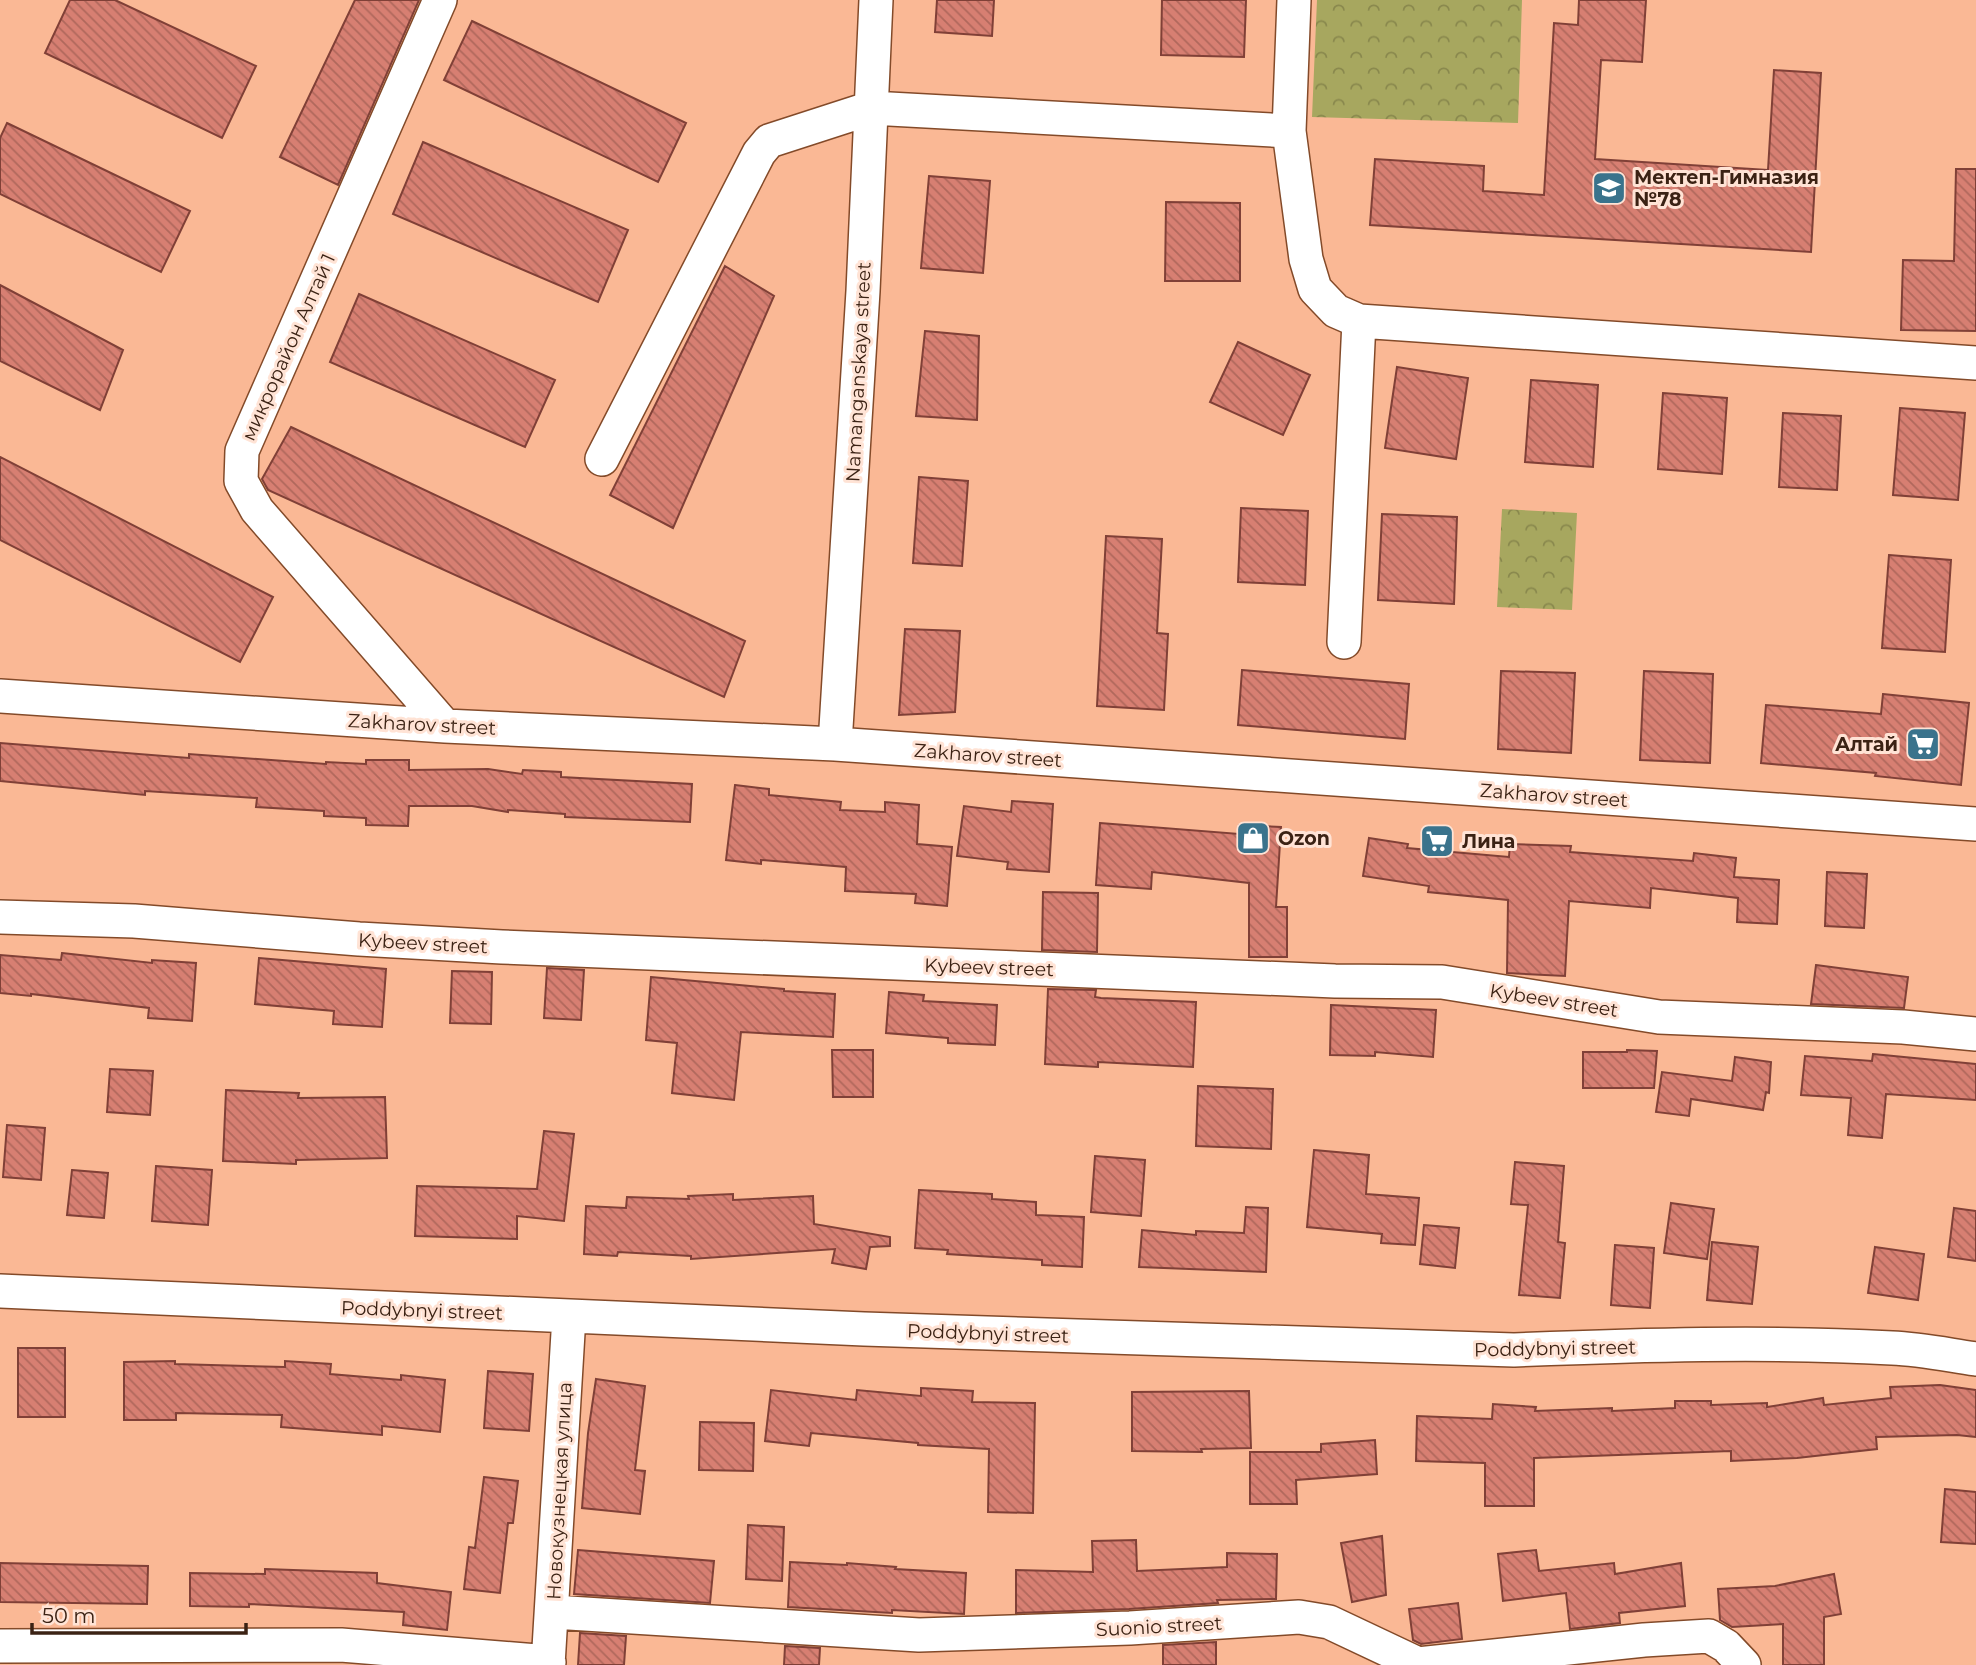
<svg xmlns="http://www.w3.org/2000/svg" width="1976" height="1665" font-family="Montserrat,sans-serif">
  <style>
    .park { fill: url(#park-crowns) }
    .building { fill: url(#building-back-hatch); stroke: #804037; stroke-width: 2 }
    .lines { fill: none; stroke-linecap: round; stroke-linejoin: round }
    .street-casing { stroke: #834a29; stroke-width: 36 }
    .street { stroke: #fff; stroke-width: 33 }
    .labels { text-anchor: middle; stroke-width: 6; stroke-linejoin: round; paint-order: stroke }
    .poi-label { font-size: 19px; font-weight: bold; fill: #3b2214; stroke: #ffe3d5; text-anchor: start }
    .street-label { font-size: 19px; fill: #3b2214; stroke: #ffe3d5 }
  </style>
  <defs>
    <pattern id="park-crowns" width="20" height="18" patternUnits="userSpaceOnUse" patternTransform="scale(1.75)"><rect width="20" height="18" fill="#a7a75f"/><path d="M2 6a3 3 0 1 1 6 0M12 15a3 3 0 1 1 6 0" fill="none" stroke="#89884d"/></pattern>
    <pattern id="building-back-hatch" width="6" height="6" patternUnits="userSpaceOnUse" patternTransform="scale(1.75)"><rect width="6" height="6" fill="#d77f72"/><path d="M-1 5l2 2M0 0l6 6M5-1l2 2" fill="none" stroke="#b0685c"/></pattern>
  </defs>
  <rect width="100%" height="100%" fill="#fab895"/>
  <path class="park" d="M1317 0H1522L1518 123 1312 117Z
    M1502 509 1577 513 1572 610 1497 607Z"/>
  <path class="building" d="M70 0H115L256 66 222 138 45 53Z
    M355 0H419L338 185 280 157Z
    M937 0H994L992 36 935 32Z
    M1162 0H1246L1244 57 1161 55Z
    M1579 0H1646L1642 62 1601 60 1595 159 1768 170 1774 70 1821 73 1811 252 1370 225 1375 159 1484 166 1483 191 1544 195 1554 23 1578 25Z
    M472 21 686 123 658 182 444 80Z
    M7 123 190 211 161 272 0 194V138Z
    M423 142 628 230 598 302 393 214Z
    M1956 169H1976V331L1901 330 1903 260 1954 261Z
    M929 176 990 181 983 273 921 268Z
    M1166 202 1240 203V281H1165Z
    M725 266 774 296 673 528 610 495Z
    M0 285 123 350 100 410 0 361Z
    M359 294 555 380 525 447 330 362Z
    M925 331 979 336 977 420 916 416Z
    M1238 342 1310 375 1283 435 1210 402Z
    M1397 367 1468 378 1456 459 1385 448Z
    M1531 380 1598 385 1593 467 1525 462Z
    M1663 393 1727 398 1722 474 1658 469Z
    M1900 408 1965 413 1958 500 1893 495Z
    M1783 413 1841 416 1837 490 1779 487Z
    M291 427 745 641 724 697 268 490 262 479Z
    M0 457 273 597 240 662 0 540Z
    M919 477 968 481 962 566 913 563Z
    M1241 508 1308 511 1305 585 1238 582Z
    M1382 514 1457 517 1454 604 1378 600Z
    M1106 536 1162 539 1157 633 1168 634 1164 710 1097 706Z
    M1889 555 1951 560 1945 652 1882 648Z
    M905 629 960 631 955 712 899 715Z
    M1242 670 1409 684 1405 739 1238 725Z
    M1501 671 1575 673 1571 753 1498 749Z
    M1644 671 1713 674 1710 763 1640 760Z
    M1883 694 1969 703 1961 785 1875 776 1876 773 1761 763 1766 705 1881 714Z
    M0 743 189 758V754L326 764V762L366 764V760H409V770L488 769 522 774 523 770 561 772V777L692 784 690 822 565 817V814L508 810V812L472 806H409L408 826 366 825V818L324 816V811L256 807 257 798 145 791V795L0 781Z
    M735 785 769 789V795L841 802 840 810 885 812V802L919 805 917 844 952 847 947 906 915 903 916 894 845 891 846 867 761 860V864L726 860Z
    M1012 801 1053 804 1049 872 1007 869 1008 862 957 856 964 806 1011 812Z
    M1100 823 1239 834V825L1281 827 1276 907H1287V957H1249V883L1152 872 1151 889 1096 885Z
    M1369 838 1408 844 1407 848 1509 857 1510 844 1571 846 1570 852 1693 861 1694 853 1736 858 1734 877 1779 880 1777 924 1737 922 1738 898 1651 888 1650 908 1569 901 1565 976 1507 973 1508 900 1428 892 1429 886 1363 876Z
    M1827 872 1867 874 1864 928 1825 926Z
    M1043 892 1098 893 1097 952 1042 950Z
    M62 953 152 963V960L196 963 192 1021 148 1018 149 1008 31 994V996L0 993V955L61 960Z
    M259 958 386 969 382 1027 333 1024 334 1011 255 1004Z
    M1816 965 1908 977 1904 1008 1811 1004Z
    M547 968 584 970 581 1020 544 1018Z
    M452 971 492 972 491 1024 450 1023Z
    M651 977 784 989V991L835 994 833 1037 741 1032 734 1100 672 1093 677 1043 646 1040Z
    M1048 989 1096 990 1095 997 1101 998 1196 1002 1193 1067 1098 1062V1067L1045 1064Z
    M889 992 924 995 923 1001 997 1005 995 1045 948 1043V1038L886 1033Z
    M1331 1005 1436 1010 1433 1057 1375 1052V1056L1330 1055Z
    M832 1050H873V1097H833Z
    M1627 1050 1657 1051 1654 1088H1583V1052H1627Z
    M1873 1054 1976 1064V1100L1886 1094 1882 1138 1848 1135 1851 1098 1801 1095 1805 1056 1872 1061Z
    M1735 1057 1771 1062 1769 1093 1766 1092 1763 1110 1691 1099 1689 1116 1656 1112 1662 1072 1732 1081Z
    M110 1069 153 1071 150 1115 107 1112Z
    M1198 1086 1273 1089 1271 1149 1196 1146Z
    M226 1090 299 1093 298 1098 385 1097 387 1158 296 1160V1164L223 1161Z
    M7 1125 45 1128 41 1180 3 1177Z
    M544 1131 574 1134 564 1221 517 1216V1239L415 1236 417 1186 537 1189Z
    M1314 1150 1369 1155 1366 1194 1419 1198 1415 1245 1381 1243 1382 1234 1307 1227Z
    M1095 1156 1145 1160 1141 1216 1091 1212Z
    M1515 1162 1564 1166 1558 1242 1565 1243 1560 1298 1519 1295 1528 1205 1511 1204Z
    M156 1166 212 1170 208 1225 152 1221Z
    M72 1170 108 1173 104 1218 67 1215Z
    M919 1190 992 1194V1199L1036 1202V1215L1084 1217 1082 1267 1042 1265V1260L947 1254 948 1250 915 1248Z
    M733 1194V1200L813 1196 814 1224 890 1237V1246L870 1247 866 1269 832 1263 835 1249 691 1259V1256L618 1252 617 1256 584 1254 586 1206 626 1208 627 1197 689 1199 688 1196Z
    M1671 1203 1714 1209 1707 1259 1664 1253Z
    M1246 1207 1268 1208 1266 1272 1139 1267 1142 1230 1196 1235V1231L1244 1233Z
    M1954 1208 1976 1211V1261L1948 1257Z
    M1424 1225 1459 1228 1455 1268 1420 1264Z
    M1712 1242 1758 1247 1752 1304 1707 1300Z
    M1615 1245 1654 1248 1650 1308 1611 1305Z
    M1875 1247 1924 1254 1918 1300 1868 1293Z
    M18 1348H65V1417H18Z
    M175 1361V1364L285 1367V1361L331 1364 330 1374 401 1380V1375L445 1380 440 1432 382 1426V1435L281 1427 282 1415 176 1413V1420H124V1362Z
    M488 1371 533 1374 529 1431 484 1428Z
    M596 1379 645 1386 635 1470 645 1471 640 1514 582 1508 588 1433Z
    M1940 1385 1976 1390V1437L1957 1435 1876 1437 1877 1449 1797 1458 1731 1461V1451L1534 1458V1506H1485V1463L1416 1461 1417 1416 1492 1419 1493 1404 1536 1407 1535 1411 1612 1408V1411L1675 1408V1401H1711V1405L1767 1403V1407L1823 1398 1824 1405 1891 1398 1890 1387Z
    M921 1388 973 1391 972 1402 1035 1403 1033 1513 988 1512 989 1449 918 1445V1443L811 1433 809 1446 765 1441 771 1390 856 1400 857 1390 921 1396Z
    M1249 1391 1251 1448 1201 1449 1202 1452 1132 1451V1392Z
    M700 1422 754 1423 753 1471 699 1470Z
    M1375 1440 1377 1474 1296 1480 1297 1504H1250V1452H1321V1444Z
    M484 1477 518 1481 513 1523H508L500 1593 464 1589 469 1547 475 1548Z
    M1945 1489 1976 1492V1544L1941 1542Z
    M748 1525 784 1527 782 1581 746 1579Z
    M1382 1536 1386 1595 1352 1602 1341 1543Z
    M1136 1540 1137 1571 1227 1567V1553L1277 1554 1276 1599 1217 1600 1218 1603 1129 1609 1016 1613V1570L1093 1572 1092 1541Z
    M578 1550 714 1561 710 1603 574 1594Z
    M1536 1550 1539 1571 1614 1563 1615 1574 1681 1563 1685 1606 1619 1613 1620 1623 1570 1629 1566 1593 1503 1601 1498 1554Z
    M790 1562 847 1565V1563L896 1567 895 1569 966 1573 964 1614 892 1610V1613L788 1607Z
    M0 1563 148 1566 147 1604 0 1602Z
    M265 1569 377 1573V1583L451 1592 447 1630 403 1625 404 1612 249 1604V1607L190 1606V1573L265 1574Z
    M1834 1574 1841 1614 1824 1617V1665H1783V1624L1732 1627 1720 1620 1718 1589 1775 1586Z
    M1458 1603 1462 1639 1421 1644 1413 1640 1409 1609Z
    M580 1633 626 1636 624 1665H578Z
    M1216 1642V1665H1163V1645Z
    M785 1646 820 1648 819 1665H784Z"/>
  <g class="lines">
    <g class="street-casing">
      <path id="street" d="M440 0 242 451 241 481 257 510 445 726
        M1294 0 1289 131 1306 259 1315 289 1336 311 1359 321 1976 363
        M602 459 759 153 769 141 871 108 1289 131
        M1344 642 1359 321
        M0 696 445 726 835 744 1976 824
        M835 744 863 291 876 0
        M0 917 134 921 359 939 502 947 1335 981 1442 982 1659 1017 1903 1027 1976 1034
        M0 1291 864 1329 1514 1350C1638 1345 1768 1341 1892 1348 1920 1349 1948 1355 1976 1359
        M553 1612 919 1635 1130 1628 1299 1617 1329 1622 1418 1664 1644 1640 1709 1636 1726 1646 1744 1665
        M0 1646 341 1645 549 1662
        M548 1665 569 1316"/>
    </g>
    <use href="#street" class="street"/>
  </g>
  <defs>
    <g id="school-square" transform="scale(1.75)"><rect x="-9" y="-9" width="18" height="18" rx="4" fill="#3a738c" stroke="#ffe3d5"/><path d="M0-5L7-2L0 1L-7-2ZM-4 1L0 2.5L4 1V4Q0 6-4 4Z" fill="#fff"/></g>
    <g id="supermarket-square" transform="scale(1.75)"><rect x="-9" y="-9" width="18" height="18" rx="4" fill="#3a738c" stroke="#ffe3d5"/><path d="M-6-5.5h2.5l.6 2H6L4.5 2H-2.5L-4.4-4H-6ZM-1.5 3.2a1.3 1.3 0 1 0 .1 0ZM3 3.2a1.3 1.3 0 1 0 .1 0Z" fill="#fff"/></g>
    <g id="shop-square" transform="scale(1.75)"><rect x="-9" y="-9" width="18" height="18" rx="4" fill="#3a738c" stroke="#ffe3d5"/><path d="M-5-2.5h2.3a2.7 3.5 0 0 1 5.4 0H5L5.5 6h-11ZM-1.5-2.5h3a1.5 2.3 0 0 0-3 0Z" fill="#fff"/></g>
  </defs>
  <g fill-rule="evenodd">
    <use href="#school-square" x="1609" y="188"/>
    <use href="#supermarket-square" x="1923" y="744"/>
    <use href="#shop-square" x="1253" y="838"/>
    <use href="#supermarket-square" x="1437" y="841"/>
  </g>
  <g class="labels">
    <g class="poi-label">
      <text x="1634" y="184">Мектеп-Гимназия<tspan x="1634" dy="22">№78</tspan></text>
      <text x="1898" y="751" text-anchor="end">Алтай</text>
      <text x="1278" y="845">Ozon</text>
      <text x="1462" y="848">Лина</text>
    </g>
    <g class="street-label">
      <text transform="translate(288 347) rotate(-66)" y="7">микрорайон Алтай 1</text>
      <text transform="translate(858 372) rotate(-87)" y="7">Namanganskaya street</text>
      <text transform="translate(422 724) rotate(3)" y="7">Zakharov street</text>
      <text transform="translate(988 755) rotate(4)" y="7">Zakharov street</text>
      <text transform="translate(1554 795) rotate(4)" y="7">Zakharov street</text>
      <text transform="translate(423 943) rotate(3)" y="7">Kybeev street</text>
      <text transform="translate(989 967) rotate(2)" y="7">Kybeev street</text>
      <text transform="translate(1554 1000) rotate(9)" y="7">Kybeev street</text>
      <text transform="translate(422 1310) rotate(2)" y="7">Poddybnyi street</text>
      <text transform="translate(988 1333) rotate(2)" y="7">Poddybnyi street</text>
      <text transform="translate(1555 1348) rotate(-1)" y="7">Poddybnyi street</text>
      <text transform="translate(559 1491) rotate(-87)" y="7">Новокузнецкая улица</text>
      <text transform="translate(1159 1626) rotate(-3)" y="7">Suonio street</text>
    </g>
  </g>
  <path d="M32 1623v10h214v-10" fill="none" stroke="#3b2214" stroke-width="3.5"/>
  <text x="42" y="1623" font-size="21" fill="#3b2214" stroke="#ffe3d5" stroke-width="5" paint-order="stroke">50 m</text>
</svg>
